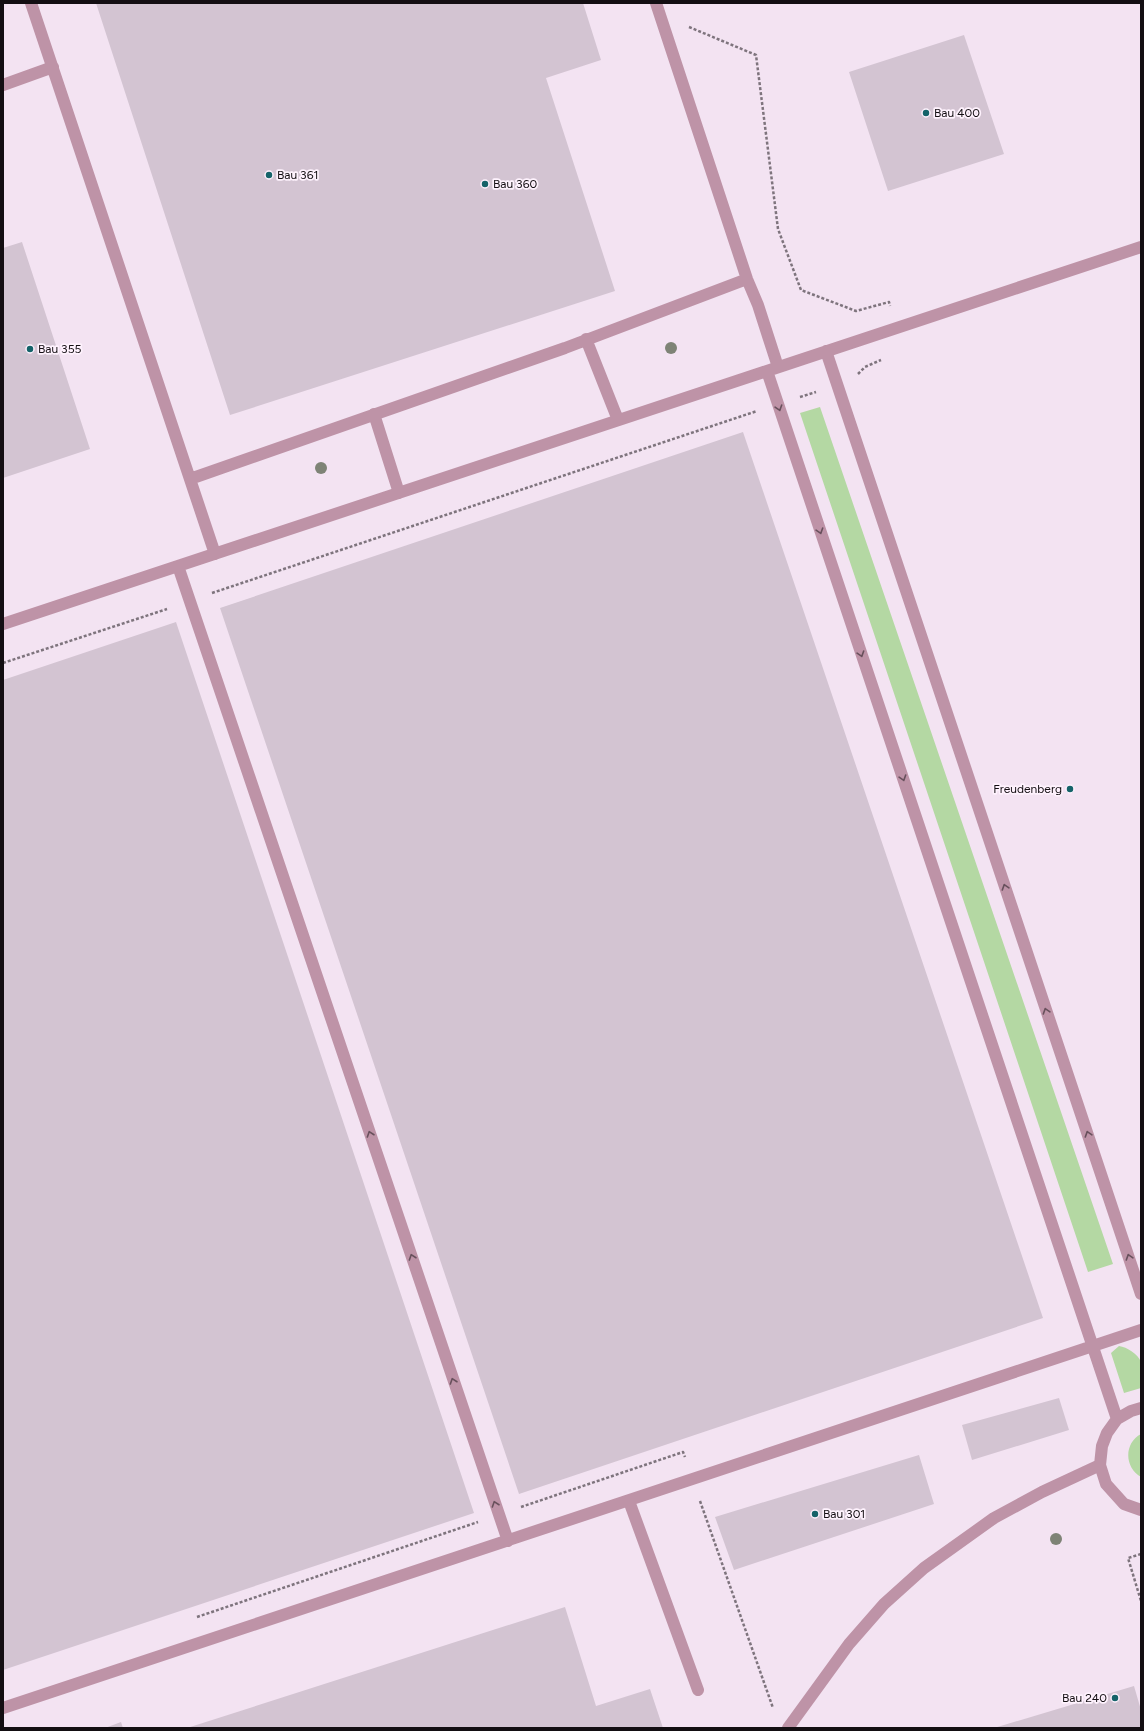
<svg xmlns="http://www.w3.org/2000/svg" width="1144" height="1731" font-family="Figtree,sans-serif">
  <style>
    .green { fill: #b4d8a3 }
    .building { fill: #d3c4d2 }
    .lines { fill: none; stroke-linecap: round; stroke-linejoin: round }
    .path { stroke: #7e747d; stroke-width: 2.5; stroke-dasharray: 3 2; stroke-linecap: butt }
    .minor { stroke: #be93a7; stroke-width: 12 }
    .tree { fill: #7e8376 }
    .oneway { stroke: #68505c }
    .poi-dot { fill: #146369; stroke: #fef2fd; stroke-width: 1.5 }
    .labels { text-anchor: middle; stroke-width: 3.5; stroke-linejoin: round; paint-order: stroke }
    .poi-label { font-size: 12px; fill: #130e12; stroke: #fef2fd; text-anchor: start }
  </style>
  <rect width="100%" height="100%" fill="#f3e3f2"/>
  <path class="green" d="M820 407 1113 1264 1088 1272 800 413Z
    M1119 1346C1127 1347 1138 1354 1141 1362 1143 1370 1141 1381 1141 1388L1124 1393 1111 1353Z
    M1141 1434V1477C1124 1467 1124 1443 1141 1434Z"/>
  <path class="building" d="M96 3H583L601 60 546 78 615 291 230 415Z
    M964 35 1004 154 888 191 849 72Z
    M22 242 90 449 3 478V248Z
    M743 432 1043 1318 519 1494 220 608Z
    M176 622 474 1513 3 1670V680Z
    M1059 1398 1069 1430 972 1460 962 1425Z
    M919 1455 934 1504 734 1570 715 1517Z
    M565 1607 596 1706 650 1689 663 1728H187Z
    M1134 1686 1141 1710V1728H994Z
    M121 1722 123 1728H105Z"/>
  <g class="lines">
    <path class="path" d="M689 27 756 55 778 229 801 290 856 311 889 302 890 306
      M858 374 865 367 881 360
      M800 397 816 392
      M212 593 757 411
      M3 663 167 609
      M700 1501 773 1708
      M521 1507 683 1452 685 1457
      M1141 1554 1128 1558 1141 1601
      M197 1617 478 1522"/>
    <path class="minor" d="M31 3 215 554
      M656 3 747 279 758 305 778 367
      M3 85 53 67
      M586 339 618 420
      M826 351 1141 1294
      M767 371 1117 1419
      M374 414 399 493
      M190 479 565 348 747 279
      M178 566 508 1541
      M3 624 1141 247
      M1141 1408 1131 1411 1117 1419 1107 1433 1102 1446 1100 1465 1106 1484 1124 1504 1141 1510
      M629 1501 698 1690
      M3 1708 1141 1330
      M788 1728 849 1644 884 1604 924 1568 994 1518 1042 1492 1100 1465"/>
  </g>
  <g class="tree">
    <circle cx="671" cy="348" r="6"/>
    <circle cx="321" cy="468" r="6"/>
    <circle cx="1056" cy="1539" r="6"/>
  </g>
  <defs><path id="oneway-chevron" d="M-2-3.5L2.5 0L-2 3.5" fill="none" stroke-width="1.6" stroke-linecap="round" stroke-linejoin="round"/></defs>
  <g class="oneway">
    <use href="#oneway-chevron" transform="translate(779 408) rotate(72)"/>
    <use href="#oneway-chevron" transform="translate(820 531) rotate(72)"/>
    <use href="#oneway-chevron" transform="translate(861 654) rotate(72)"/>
    <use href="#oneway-chevron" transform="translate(903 778) rotate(72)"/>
    <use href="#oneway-chevron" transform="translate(1005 887) rotate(-108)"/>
    <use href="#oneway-chevron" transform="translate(1046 1011) rotate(-108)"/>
    <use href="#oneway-chevron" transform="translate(370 1134) rotate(-109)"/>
    <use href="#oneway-chevron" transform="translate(1088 1134) rotate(-108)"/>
    <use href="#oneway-chevron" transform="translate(412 1257) rotate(-109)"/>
    <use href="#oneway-chevron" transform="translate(1129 1257) rotate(-108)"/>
    <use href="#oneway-chevron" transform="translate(453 1381) rotate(-109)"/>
    <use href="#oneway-chevron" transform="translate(495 1504) rotate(-109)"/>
  </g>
  <g class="poi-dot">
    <circle cx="926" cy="113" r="4"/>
    <circle cx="269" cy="175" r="4"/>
    <circle cx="485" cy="184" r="4"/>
    <circle cx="30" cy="349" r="4"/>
    <circle cx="1070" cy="789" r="4"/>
    <circle cx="815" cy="1514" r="4"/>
    <circle cx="1115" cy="1698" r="4"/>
  </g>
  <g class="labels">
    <g class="poi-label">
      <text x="934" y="117">Bau 400</text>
      <text x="277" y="179">Bau 361</text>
      <text x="493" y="188">Bau 360</text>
      <text x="38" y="353">Bau 355</text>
      <text x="1062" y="793" text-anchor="end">Freudenberg</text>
      <text x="823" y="1518">Bau 301</text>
      <text x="1107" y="1702" text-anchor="end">Bau 240</text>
    </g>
  </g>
  <rect width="1144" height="1731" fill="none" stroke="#130e12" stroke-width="8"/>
</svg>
